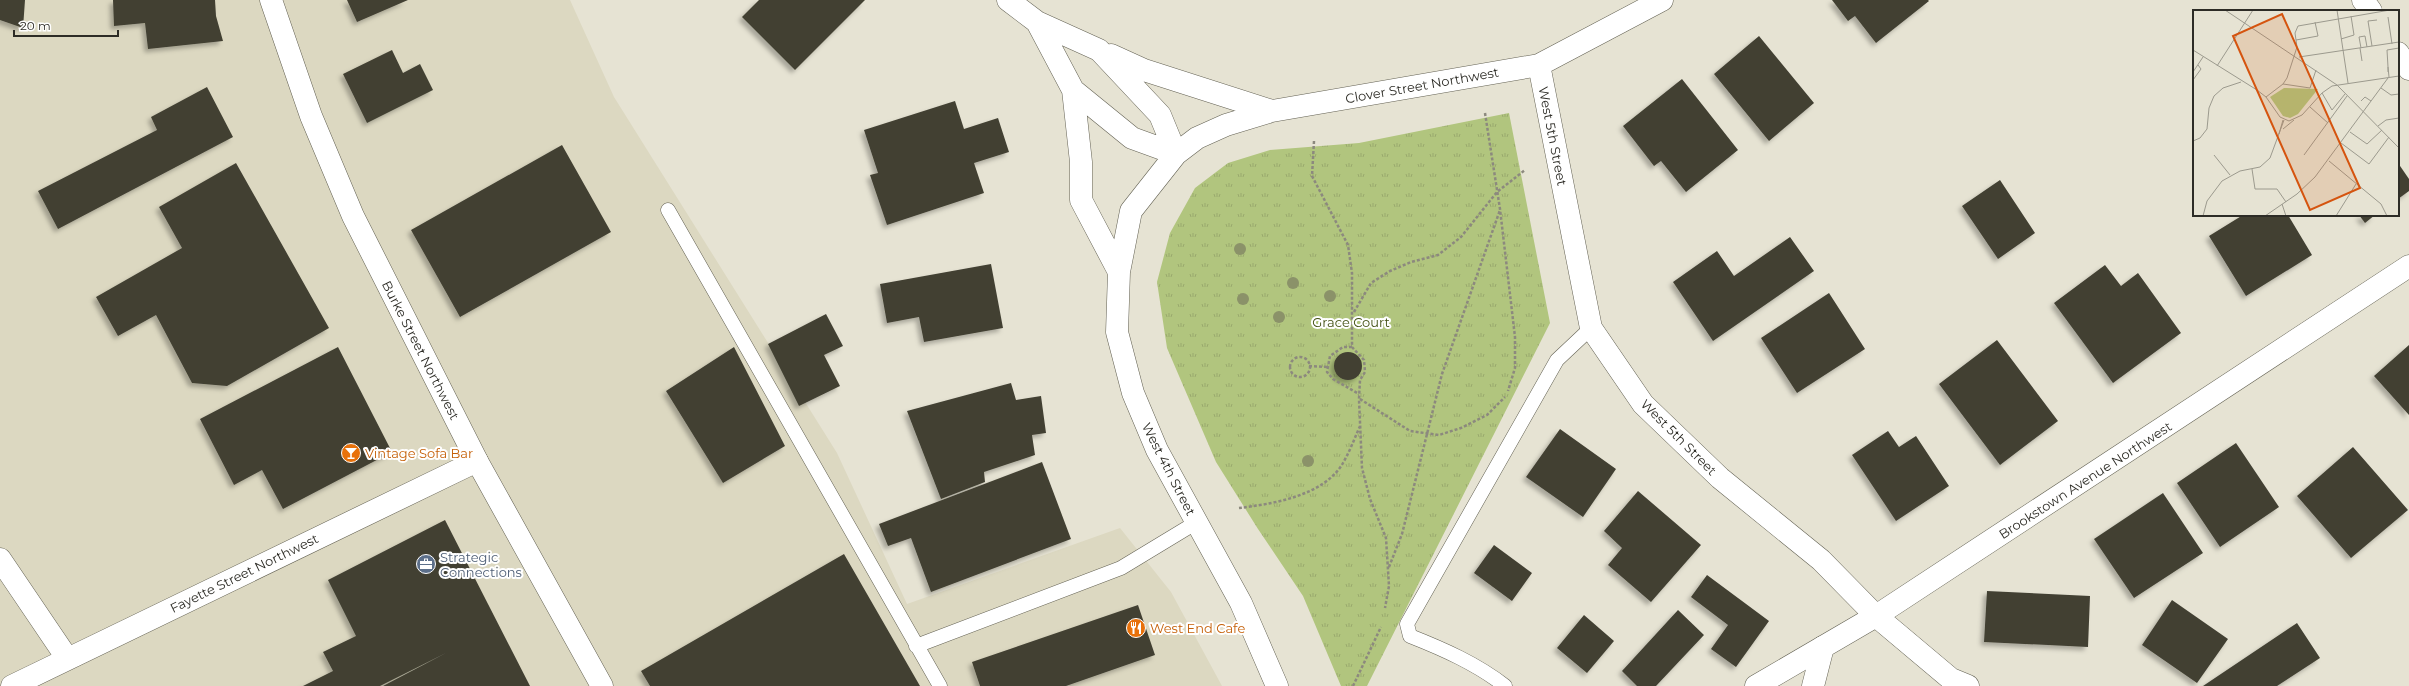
<svg xmlns="http://www.w3.org/2000/svg" width="2409" height="686" font-family="Montserrat,sans-serif">
  <style>
    .built { fill: #dcd8c1 }
    .park { fill: url(#park-tufts) }
    .building { fill: #424033; filter: url(#shadow) }
    .lines { fill: none; stroke-linecap: round; stroke-linejoin: round }
    .service-casing { stroke: #636153; stroke-width: 15 }
    .minor-casing { stroke: #636153; stroke-width: 23 }
    .tertiary-casing { stroke: #636153; stroke-width: 23 }
    .path { stroke: #8c897e; stroke-width: 2.5; stroke-dasharray: 3 2; stroke-linecap: butt }
    .service { stroke: #fff; stroke-width: 14 }
    .minor { stroke: #fff; stroke-width: 22 }
    .tertiary { stroke: #fff; stroke-width: 22 }
    .tree { fill: #8b9269 }
    .labels { text-anchor: middle; stroke-width: 4; stroke-linejoin: round; paint-order: stroke }
    .street-label { font-size: 13px; fill: #2d2c26; stroke: #fff }
    .park-label { font-size: 13px; fill: #414f12; stroke: #fff }
    .food-label { font-size: 13px; fill: #c56008; stroke: #fff; text-anchor: start }
    .service-label { font-size: 13px; fill: #4e5e75; stroke: #fff; text-anchor: start }
    .inset-road { fill: none; stroke: #9c9a8e; stroke-width: 1 }
    .view { fill: #d5540f; fill-opacity: 0.15; stroke: #d5540f; stroke-width: 2 }
    .inset-edge { fill: none; stroke: #2d2c26; stroke-width: 2 }
  </style>
  <defs>
    <pattern id="park-tufts" width="24" height="20" patternUnits="userSpaceOnUse"><rect width="24" height="20" fill="#b1c57e"/><path d="M3 7l-1-3M5 7V3M7 7l1-3M15 17l-1-3M17 17v-4M19 17l1-3" fill="none" stroke="#99a96d"/></pattern>
    <filter id="shadow"><feDropShadow dx="-3.5" dy="3.5" stdDeviation="2" flood-color="#0004"/></filter>
  </defs>
  <rect width="100%" height="100%" fill="#e6e3d3"/>
  <path class="built" d="M0 0H570L614 97 837 453 907 604 1120 528 1171 592 1222 686H0Z"/>
  <path class="park" d="M1509 113 1550 323 1367 686H1341L1303 596 1258 529 1216 462 1167 348 1157 282 1170 233 1195 188 1228 163 1270 150 1359 143Z"/>
  <path class="building" d="M0 0H25L23 28 0 20Z
    M113 0H215L216 16 223 41 148 49 145 23 114 26Z
    M347 0H408L357 22Z
    M759 0H865L795 70 742 17Z
    M1832 0H1928L1929 1 1876 43 1855 16 1848 21Z
    M1759 36 1814 103 1769 141 1714 74Z
    M392 50 403 73 420 64 433 90 367 123 343 74Z
    M1682 79 1738 150 1686 192 1661 161 1654 166 1623 126Z
    M207 87 233 137 58 229 38 191 157 130 151 117Z
    M955 101 964 129 998 118 1009 152 974 163 984 193 887 225 870 175 878 173 864 130Z
    M562 145 611 232 460 317 411 230Z
    M236 163 329 328 227 386 192 383 156 315 118 336 96 297 182 248 159 207Z
    M2398 163 2409 179V191L2398 199Z
    M2000 180 2035 233 1998 259 1962 206Z
    M2243 215H2288L2312 255 2246 296 2209 236Z
    M2359 215H2375L2365 223Z
    M1790 237 1814 271 1713 341 1673 282 1717 251 1734 276Z
    M991 264 1003 328 924 342 919 317 887 323 880 284Z
    M2105 265 2121 286 2138 273 2181 333 2113 383 2054 303Z
    M1829 293 1865 349 1797 393 1761 338Z
    M826 314 843 346 824 355 840 386 799 406 768 344Z
    M1997 340 2058 421 2000 465 1939 384Z
    M2409 345V415L2374 376Z
    M338 347 392 452 283 509 262 470 234 485 200 419Z
    M734 347 785 446 723 483 666 391Z
    M1334 366a14 14 0 1 1 28 0a14 14 0 1 1-28 0Z
    M1011 383 1016 400 1041 396 1046 433 1032 435 1035 455 984 472 985 482 941 499 907 411Z
    M1560 429 1616 469 1583 517 1526 477Z
    M1888 431 1899 447 1916 436 1949 486 1896 521 1852 455Z
    M2236 443 2279 507 2220 547 2177 483Z
    M2353 447 2408 510 2351 558 2297 496Z
    M1042 462 1071 539 931 592 911 538 888 546 879 524Z
    M1638 491 1701 545 1651 602 1608 565 1622 548 1604 531Z
    M2163 493 2203 553 2134 598 2094 539Z
    M445 520 530 686H383L446 653 380 686H303L333 671 323 652 356 636 328 580Z
    M1494 545 1532 573 1512 601 1474 573Z
    M844 554 920 686H650L641 671Z
    M1707 575 1769 621 1736 667 1711 649 1728 625 1691 597Z
    M1987 591 2090 596 2088 647 1984 642Z
    M2172 600 2228 639 2197 683 2142 645Z
    M1138 605 1155 655 1066 686H980L972 662Z
    M1678 610 1704 635 1656 686H1637L1622 671Z
    M1584 615 1614 641 1587 673 1557 648Z
    M2297 623 2320 658 2277 686H2203Z"/>
  <g class="lines">
    <g class="service-casing">
      <path id="service" d="M668 210 940 686
        M916 646 1121 568 1197 522
        M1505 686C1477 664 1443 649 1410 636L1407 624 1557 360 1591 328"/>
    </g>
    <g class="minor-casing">
      <path id="minor" d="M2363 0 2371 11
        M2398 53 2409 69
        M0 559 67 658
        M12 686 477 461
        M1813 686 1823 647"/>
    </g>
    <g class="tertiary-casing">
      <path id="tertiary" d="M271 0 311 116 353 216 477 461 602 686
        M1008 0 1037 22 1073 90 1132 138 1176 154
        M1037 22 1099 50 1160 115 1176 154
        M1111 55 1144 70 1272 111
        M1539 65 1591 328 1643 404 1720 478 1821 560 1876 616 1951 679 1968 686
        M1073 90 1081 162V200L1119 272
        M1277 686 1241 603 1157 450 1133 393 1117 332 1119 272 1131 211 1176 154 1197 138 1226 125 1272 111 1539 65 1662 0
        M1756 686 1876 616 2409 266"/>
    </g>
    <path class="path" d="M1485 113 1500 209 1515 337V368L1508 391
      M1314 141 1312 176 1348 245 1352 273V347L1364 360 1365 372 1360 380 1359 399 1362 468 1370 499 1386 538 1389 586 1385 608
      M1354 312 1371 283 1390 271 1411 262 1438 255 1461 237 1497 192 1525 170
      M1352 347H1343L1330 356 1327 372 1333 379 1359 394
      M1290 367a10 10 0 1 1 20 0a10 10 0 1 1-20 0Z
      M1309 366 1328 367
      M1360 399 1410 431 1439 435 1461 428 1487 415 1505 397
      M1239 508C1272 504 1324 496 1343 463 1350 451 1355 437 1361 424
      M1389 567 1402 534 1442 374 1500 210
      M1353 686 1381 627"/>
    <use href="#service" class="service"/>
    <use href="#minor" class="minor"/>
    <use href="#tertiary" class="tertiary"/>
  </g>
  <g class="tree">
    <circle cx="1240" cy="249" r="6"/>
    <circle cx="1293" cy="283" r="6"/>
    <circle cx="1330" cy="296" r="6"/>
    <circle cx="1243" cy="299" r="6"/>
    <circle cx="1279" cy="317" r="6"/>
    <circle cx="1308" cy="461" r="6"/>
  </g>
  <defs>
    <g id="bar-disc" transform="scale(1)"><circle r="9.5" fill="#e8710a" stroke="#fff"/><path d="M-6-5H6L.8 .8V4.5H3.5V6h-7V4.5H-.8V.8Z" fill="#fff"/></g>
    <g id="office-disc" transform="scale(1)"><circle r="9.5" fill="#5c6f8a" stroke="#fff"/><path d="M-6-3h4V-5.5h4V-3h4V5H-6ZM-1-4.5V-3h2v-1.5ZM-6 0V1H6V0Z" fill="#fff"/></g>
    <g id="restaurant-disc" transform="scale(1)"><circle r="9.5" fill="#e8710a" stroke="#fff"/><path d="M-5-6h1v4h1v-4h1v4h1v-4h1v5L-1.5 .5V6h-2V.5L-5-1ZM5-6V6H3V1.5H1.5Q1.5-4 5-6Z" fill="#fff"/></g>
  </defs>
  <g fill-rule="evenodd">
    <use href="#bar-disc" x="351" y="453"/>
    <use href="#office-disc" x="426" y="564"/>
    <use href="#restaurant-disc" x="1136" y="628"/>
  </g>
  <g class="labels">
    <g class="street-label">
      <text transform="translate(1422 85) rotate(-10)" y="5">Clover Street Northwest</text>
      <text transform="translate(1553 136) rotate(79)" y="5">West 5th Street</text>
      <text transform="translate(421 350) rotate(63)" y="5">Burke Street Northwest</text>
      <text transform="translate(1679 437) rotate(45)" y="5">West 5th Street</text>
      <text transform="translate(1169 469) rotate(63)" y="5">West 4th Street</text>
      <text transform="translate(2085 480) rotate(-33)" y="5">Brookstown Avenue Northwest</text>
      <text transform="translate(244 573) rotate(-26)" y="5">Fayette Street Northwest</text>
    </g>
    <g class="park-label">
      <text x="1351" y="327">Grace Court</text>
    </g>
    <g class="food-label">
      <text x="365" y="458">Vintage Sofa Bar</text>
      <text x="1150" y="633">West End Cafe</text>
    </g>
    <g class="service-label">
      <text x="440" y="562">Strategic<tspan x="440" dy="15">Connections</tspan></text>
    </g>
  </g>
  <g transform="translate(2193 10)">
    <rect width="206" height="206" fill="#e6e3d3"/>
    <path d="M91 78 125 79 105 104 97 108 90 106 77 87Z" fill="#b1c57e"/>
    <path class="inset-road" d="M32 0 144 75 206 138M144 0 155 73M195 7 199 34M148 29 161 25 158 6M103 30 125 26 122 12M179 36 175 11 184 10M167 38 169 51M168 38 166 27 172 26 174 37M0 40 64 80 73 87 87 107 96 111 109 105 129 83 139 76 206 66M106 47 206 32M24 56 60 0M195 57 194 40 206 38M0 62 10 47M195 62V57L196 67M0 70 8 59 5 55M90 74 117 78 123 60M188 78 198 85 206 84M129 83 139 100 152 84M73 87 90 74 94 68 104 37 102 23 105 16 197 0M168 91 172 87 178 91M117 97 135 113M185 116 193 110 206 108M90 119 101 110M157 122 174 134 189 120M86 124 90 110M0 131 7 128 14 119 16 98 21 86 30 78 48 72M148 133 176 154 196 127M21 145 37 165M111 145 154 86M136 151 188 194 194 206M59 159 62 179H84L93 192M89 194 93 206M10 206 14 191 29 171 47 161 67 157 77 148 91 110M72 206 104 184 122 167 195 68M143 206 163 174"/>
    <path class="view" d="M89 4 167 178 117 200 40 26Z"/>
    <rect width="206" height="206" class="inset-edge"/>
  </g>
  <path d="M14 30v6h104v-6" fill="none" stroke="#2d2c26" stroke-width="2"/>
  <text x="20" y="30" font-size="12" fill="#2d2c26" stroke="#ffffff" stroke-width="3" paint-order="stroke">20 m</text>
</svg>
